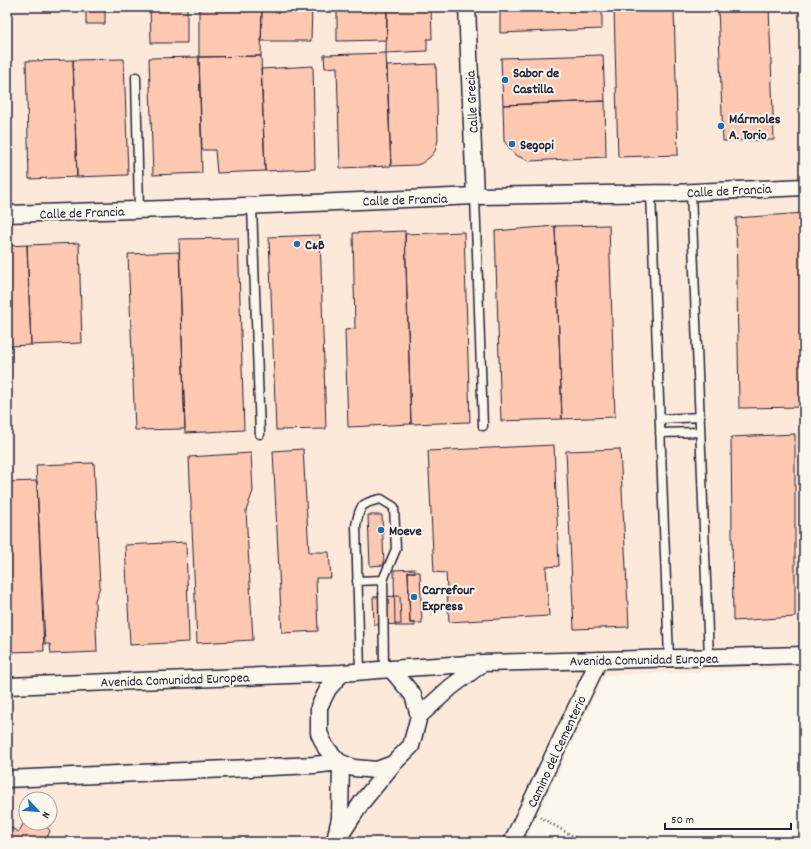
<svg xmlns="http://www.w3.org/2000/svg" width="811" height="849" font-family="Dekko,sans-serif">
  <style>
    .built { fill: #fce9da; fill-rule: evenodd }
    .building { fill: #ffc8b1; stroke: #22223b }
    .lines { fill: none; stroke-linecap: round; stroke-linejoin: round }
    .lane-casing { stroke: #22223b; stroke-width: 11 }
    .street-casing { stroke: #22223b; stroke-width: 19 }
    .path { stroke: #22223b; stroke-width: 2.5; stroke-dasharray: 1 3; stroke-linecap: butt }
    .lane { stroke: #fbf7ec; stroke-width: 8 }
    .street { stroke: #fbf7ec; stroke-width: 16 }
    .poi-dot { fill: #1f6fb2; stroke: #fbf7ec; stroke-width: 1.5 }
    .labels { text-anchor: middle; stroke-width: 4; stroke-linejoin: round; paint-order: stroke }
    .poi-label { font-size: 14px; font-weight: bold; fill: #22223b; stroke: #fbf7ec; text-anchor: start }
    .street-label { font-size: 14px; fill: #22223b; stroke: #fbf7ec }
  </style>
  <rect width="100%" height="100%" fill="#fbf7ec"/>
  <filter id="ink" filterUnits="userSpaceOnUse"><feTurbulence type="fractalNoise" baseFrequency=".025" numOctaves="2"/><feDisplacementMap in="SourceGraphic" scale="8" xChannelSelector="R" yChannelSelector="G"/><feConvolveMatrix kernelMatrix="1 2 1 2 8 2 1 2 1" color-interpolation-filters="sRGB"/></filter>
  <g filter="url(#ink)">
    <path class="built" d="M7 7H804V668L605 675 524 842H7ZM26 799H50V823H26Z"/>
    <path class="building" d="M86 7H105V24H86Z
      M150 7H187V43H151Z
      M199 7H262L261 56 199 57Z
      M262 7H312L311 41H261Z
      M337 7H387V40L337 41Z
      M387 7H431L432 39H427V51L386 53Z
      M500 7H602V29L500 33Z
      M614 7H674L678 155 618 157Z
      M718 7H769L774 140 723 141Z
      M386 53 391 166 340 168 337 67 325 68 324 55Z
      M603 55 605 101 503 105 501 58Z
      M261 56 265 171 217 173 215 150H202L199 57Z
      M199 57 202 173 153 175 149 58Z
      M7 59H10L11 84H7Z
      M124 59 128 175 77 177 73 60Z
      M73 60 77 177 29 179 26 61Z
      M436 64 438 140 435 151 430 157 422 163 417 165 391 166 387 66Z
      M313 66 315 169 265 171 261 69Z
      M605 101 606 157 530 161 515 155 504 141 503 105Z
      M804 213V407L739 408 736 218Z
      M609 225 615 417 562 419 555 226Z
      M555 226 562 419 501 421 495 231Z
      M405 231 411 424 348 427 345 330 355 329 353 233Z
      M464 232 470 422 411 424 405 234Z
      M320 235 326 429 276 430 269 237Z
      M238 238 244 430 185 433 179 239Z
      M79 243 82 343 31 345 27 245Z
      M27 245 31 345 7 346V246Z
      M179 252 185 429 135 430 128 254Z
      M795 434V617L733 621 731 437Z
      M554 445 559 566 546 567 549 616 449 622 446 573 434 572 428 451Z
      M303 449 309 552H329L331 578H316L318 631 282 633 273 451Z
      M620 449 629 627 574 629 566 451Z
      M251 453 253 491 246 511 253 640 197 643 189 457Z
      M94 463 100 587 95 600 97 652 51 654 50 644H45L36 465Z
      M37 481 44 651 7 652V482Z
      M368 515H382L384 565 370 566Z
      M186 542 189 642 130 645 125 545Z
      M415 569V572H408L410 623H415V626H395L394 570Z
      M408 572H420L422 623H410Z
      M400 596 401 624 374 625 373 597Z
      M26 818V823H44L50 831 45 842H7V826L19 832Z"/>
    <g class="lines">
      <g class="lane-casing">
        <path id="lane" d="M136 77 139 210
          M691 192 709 658
          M651 193 669 658
          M475 196 483 426
          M252 206 260 434
          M660 419 700 417
          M660 433 700 432
          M357 581 383 580
          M360 671 356 526C360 506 360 503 381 499L394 507 396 549 383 580 384 670"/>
      </g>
      <g class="street-casing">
        <path id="street" d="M467 7 475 196
          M7 214 198 208 475 196 674 193 804 187
          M391 669 483 663 804 655
          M391 669 413 695 419 716 411 746 393 764 377 770 354 768 339 762 326 748 319 733V707L328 689 342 673Z
          M7 686 342 673
          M419 716 451 687 483 663
          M7 779 314 765 339 762
          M336 836 340 818 341 764
          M336 842 362 802 393 764
          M512 842 599 660"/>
      </g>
      <path class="path" d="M540 817 583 842
        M532 839 538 842"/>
      <use href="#lane" class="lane"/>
      <use href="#street" class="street"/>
    </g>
  </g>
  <g class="poi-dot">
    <circle cx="505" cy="80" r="4"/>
    <circle cx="721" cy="126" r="4"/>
    <circle cx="512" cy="144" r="4"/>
    <circle cx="297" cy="244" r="4"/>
    <circle cx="381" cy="530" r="4"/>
    <circle cx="414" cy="597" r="4"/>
  </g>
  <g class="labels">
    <g class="poi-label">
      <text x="513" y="77">Sabor de<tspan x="513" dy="16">Castilla</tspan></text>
      <text x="729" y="123">Mármoles<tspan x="729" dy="16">A. Torio</tspan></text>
      <text x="520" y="149">Segopi</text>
      <text x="305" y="249">C&amp;B</text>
      <text x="389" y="535">Moeve</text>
      <text x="422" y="594">Carrefour<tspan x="422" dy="16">Express</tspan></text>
    </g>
    <g class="street-label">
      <text transform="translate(471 102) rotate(-93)" y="5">Calle Grecia</text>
      <text transform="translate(729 190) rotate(-3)" y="5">Calle de Francia</text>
      <text transform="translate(405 199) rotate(-2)" y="5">Calle de Francia</text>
      <text transform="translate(82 212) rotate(-2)" y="5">Calle de Francia</text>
      <text transform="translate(644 659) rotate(-1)" y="5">Avenida Comunidad Europea</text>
      <text transform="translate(175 679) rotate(-2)" y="5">Avenida Comunidad Europea</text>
      <text transform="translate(556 751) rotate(-65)" y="5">Camino del Cementerio</text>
    </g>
  </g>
  <rect width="811" height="849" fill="none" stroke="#fbf7ec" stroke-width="24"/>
  <rect x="12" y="12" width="787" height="825" fill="none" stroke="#22223b" stroke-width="1.5" filter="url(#ink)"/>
  <g transform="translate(38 811) rotate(116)"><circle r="19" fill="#fbf7ec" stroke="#a4a2a5"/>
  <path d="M0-3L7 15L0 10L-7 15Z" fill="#1f6fb2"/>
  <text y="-6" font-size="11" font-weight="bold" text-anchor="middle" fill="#22223b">N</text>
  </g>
  <path d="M665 823v6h126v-6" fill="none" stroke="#22223b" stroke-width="2"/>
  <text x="671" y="823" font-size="12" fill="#22223b" stroke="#fbf7ec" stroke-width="3" paint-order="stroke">50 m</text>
</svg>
